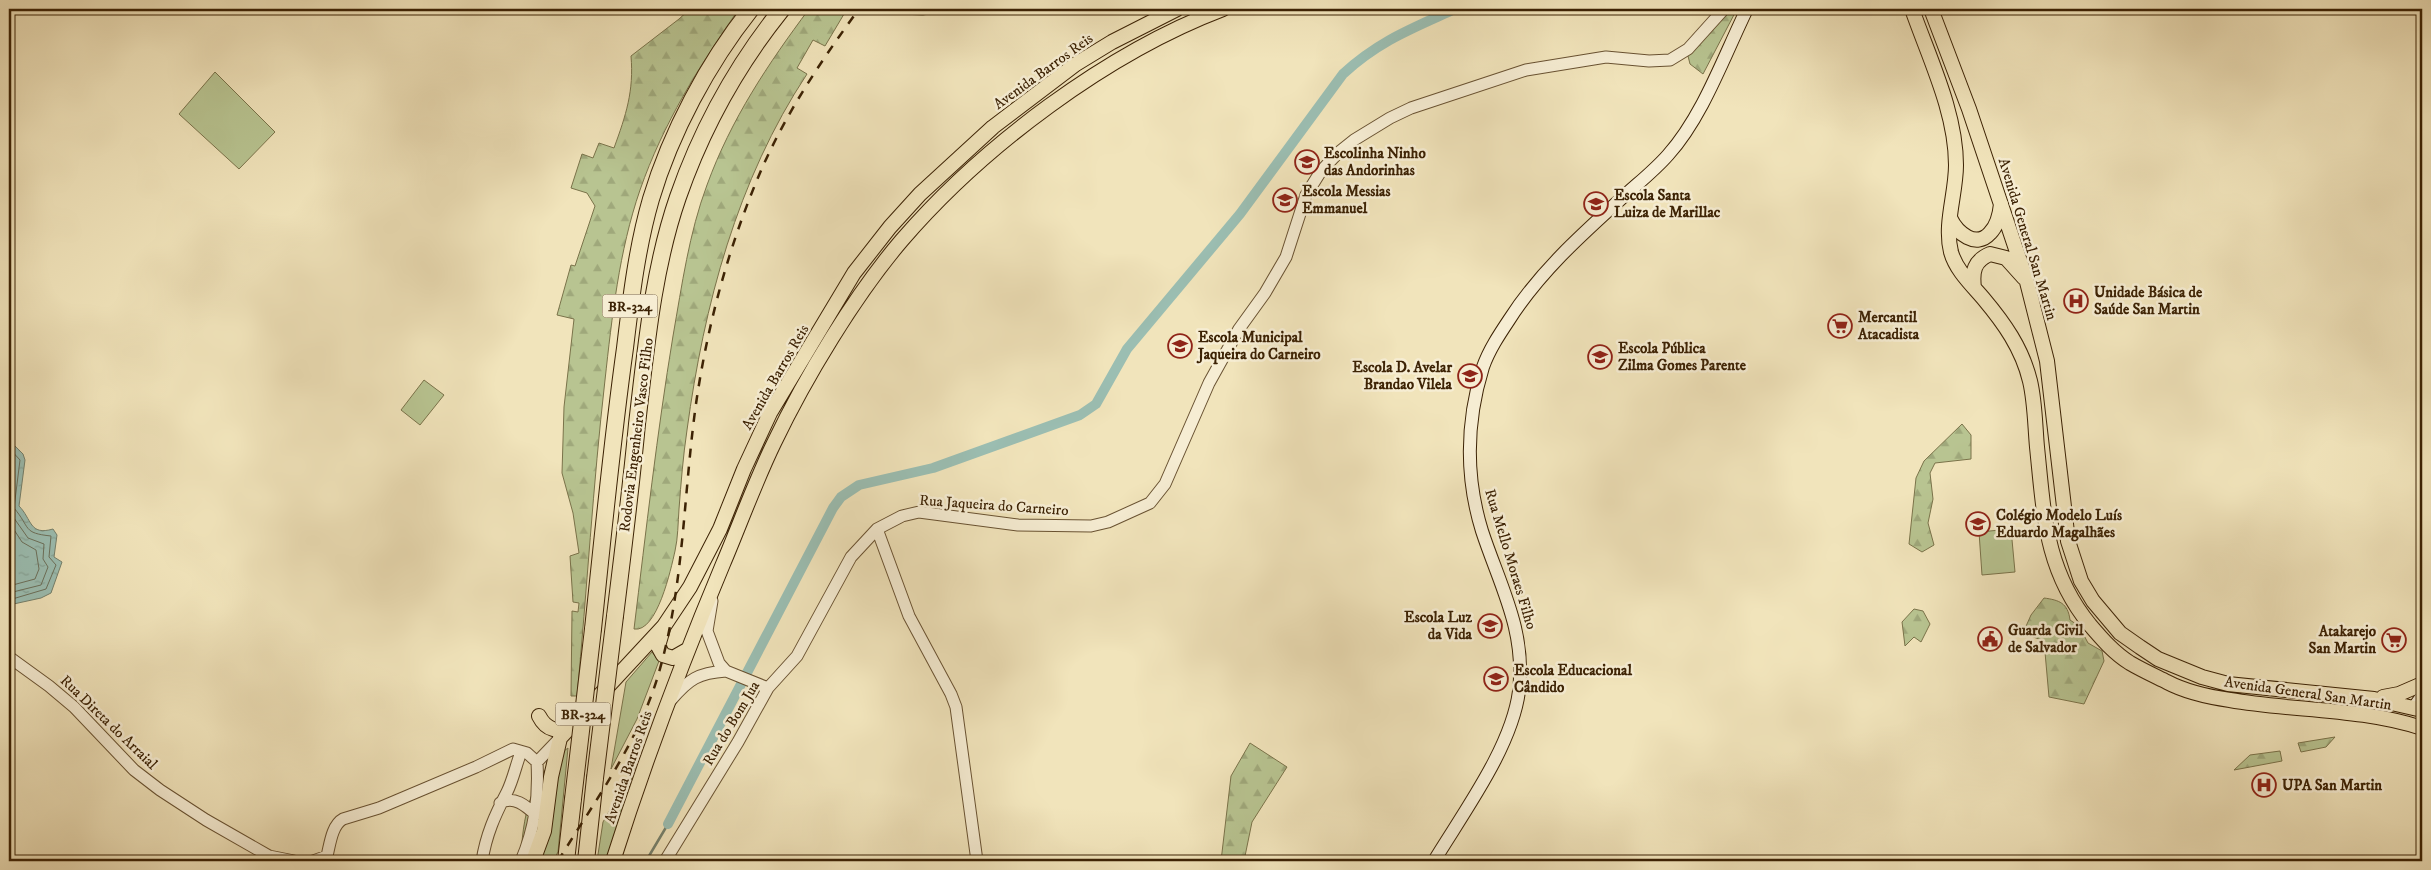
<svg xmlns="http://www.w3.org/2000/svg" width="2431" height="870" font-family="'IM FELL DW Pica',serif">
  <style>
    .grass { fill: #b8c491; stroke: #7a734a }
    .forest { fill: url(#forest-firs); stroke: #7a734a }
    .water { fill: url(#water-ripples); stroke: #75806c }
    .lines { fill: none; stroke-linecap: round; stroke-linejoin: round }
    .shore { stroke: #6c705b; stroke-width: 1 }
    .stream { stroke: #75806c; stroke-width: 2.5 }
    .canal { stroke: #9bbeb2; stroke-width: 10 }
    .tertiary-casing { stroke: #695232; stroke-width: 13 }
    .secondary-casing { stroke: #3c2204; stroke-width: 14 }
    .primary-casing { stroke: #3c2204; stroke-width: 16 }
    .motorway-casing { stroke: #3c2204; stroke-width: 18 }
    .tertiary { stroke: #f6edd3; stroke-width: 11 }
    .secondary { stroke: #f6edd3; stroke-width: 12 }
    .primary { stroke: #f1e4bb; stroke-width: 14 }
    .motorway { stroke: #f1e4bb; stroke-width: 16 }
    .rail { stroke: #3c2204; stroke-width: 2.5; stroke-dasharray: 9 9; stroke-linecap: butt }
    .motorway-bridge-casing { stroke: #3c2204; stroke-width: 18; stroke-linecap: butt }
    .motorway-bridge { stroke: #f1e4bb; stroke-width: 16 }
    .labels { text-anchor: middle; stroke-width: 5; stroke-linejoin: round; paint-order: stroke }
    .shield { fill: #f6edd3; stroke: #745f42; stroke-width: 1 }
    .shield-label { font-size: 14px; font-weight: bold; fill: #3c2204 }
    .street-label { font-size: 15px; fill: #3c2204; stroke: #f6edd3 }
    .poi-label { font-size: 15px; font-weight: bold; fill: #3c2204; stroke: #f6edd3; text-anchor: start }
  </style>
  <defs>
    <pattern id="forest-firs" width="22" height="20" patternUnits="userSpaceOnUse" patternTransform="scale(1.25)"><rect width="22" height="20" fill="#b8c491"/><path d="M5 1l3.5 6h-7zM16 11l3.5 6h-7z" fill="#9fa87b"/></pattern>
    <pattern id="water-ripples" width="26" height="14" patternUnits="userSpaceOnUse" patternTransform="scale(1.25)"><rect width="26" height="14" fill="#9bbeb2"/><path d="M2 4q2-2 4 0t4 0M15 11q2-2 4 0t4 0" fill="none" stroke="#86a397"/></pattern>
  </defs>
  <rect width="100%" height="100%" fill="#f1e4bb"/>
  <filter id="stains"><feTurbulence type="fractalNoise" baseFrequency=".004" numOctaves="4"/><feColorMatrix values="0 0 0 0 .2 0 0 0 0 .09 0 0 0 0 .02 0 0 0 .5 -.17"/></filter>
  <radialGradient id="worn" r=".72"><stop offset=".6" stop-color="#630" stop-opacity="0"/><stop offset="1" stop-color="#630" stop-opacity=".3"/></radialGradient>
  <path class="grass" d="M215 72 275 132 239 169 179 114Z
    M424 380 444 395 420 425 401 410Z
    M2011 529 2015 572 1982 575 1979 532Z
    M652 652 659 661 637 719 611 769 626 682Z
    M568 748 558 852 553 861H521C522 819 530 773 568 748Z
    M636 764 608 861H597L603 822Z"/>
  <path class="forest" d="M690 9H739C699 66 663 124 640 190 619 251 612 317 605 380 593 485 587 590 577 696H571L572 611 578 612 579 603 573 602 570 556 579 553 573 513 562 473 564 407 574 319 557 315 571 265 575 266 595 206 587 193 571 188 582 154 593 158 599 143 614 148C626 115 634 91 631 56L679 19Z
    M809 9H847L825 46 813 40 797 68 807 74C737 180 704 305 687 430 683 457 681 483 679 509 678 523 678 538 675 551 671 569 657 633 634 629 646 531 657 433 673 336 682 285 689 233 707 185 731 119 768 64 809 9Z
    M886 9H956L923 15 880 13Z
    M1730 9H1737L1703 74 1690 64 1688 56Z
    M1962 424 1971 435V459L1935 463 1930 473 1933 499 1928 523 1934 545 1922 552 1909 544 1916 478 1924 461Z
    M2044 598C2059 600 2068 603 2070 620L2079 626 2088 643 2102 651 2104 661 2084 704 2049 697 2044 641 2023 633 2031 615Z
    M1914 609 1923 611 1930 624 1921 642 1914 637 1905 646 1902 622Z
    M2335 737 2326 747 2301 752 2298 743Z
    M1250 743 1287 767 1252 822 1244 861H1221L1231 776Z
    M2280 751 2282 761 2234 770 2250 755Z"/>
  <path class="water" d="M9 440 23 454 25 460 19 506C32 519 29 536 53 529L57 535 54 557 62 562 51 593 41 598 9 605Z"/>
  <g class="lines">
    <path class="shore" d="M9 448 20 460 14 508C31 528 22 533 51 536L49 557 56 565 46 589 9 600
      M9 511 28 538 44 544 43 559 48 567 41 585 9 593
      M9 522 22 542 36 550 39 569 35 579 9 586"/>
    <path class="stream" d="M646 861 668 824"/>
    <path class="canal" d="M668 824 833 508 841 497 859 485 933 468 1080 415 1096 404 1127 349 1240 214 1343 74C1379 41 1411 29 1455 9"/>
    <g class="tertiary-casing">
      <path id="tertiary" d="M877 529 909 616 951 694 956 707 977 861
        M712 601 707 631 719 663 726 671 768 688
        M9 657 49 686 74 707 134 770 160 790 206 820 269 856 294 861
        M671 700C689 679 698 673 726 671
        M500 803C514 795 526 806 536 815
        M313 861 327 856C330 844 332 825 343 819L379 808 476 767 513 749 527 753 537 762
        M482 861C486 835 495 815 507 792 513 780 516 765 521 752
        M521 861C535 828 539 798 537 762L560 738
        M665 861 738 742 768 688 797 656 851 557 877 529 902 516 919 512 1018 525 1091 526 1108 522 1150 503 1165 484 1209 383 1239 329 1265 293 1286 257 1306 195 1321 171 1339 152 1354 140 1390 118 1411 108 1526 70 1606 57 1649 61 1670 60 1688 49 1724 9"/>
    </g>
    <g class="secondary-casing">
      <path id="secondary" d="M2414 707 2422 696
        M1434 861C1463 813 1512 747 1519 691 1526 630 1500 586 1482 531 1465 476 1466 422 1483 367 1489 350 1499 335 1509 320 1539 273 1580 236 1622 198 1637 184 1654 171 1668 155 1703 116 1724 56 1747 9"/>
    </g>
    <g class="primary-casing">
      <path id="primary" d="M1912 9C1929 58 1956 112 1956 165 1956 194 1944 224 1951 252 1956 270 1971 284 1983 298 2004 323 2022 348 2030 381 2035 402 2035 425 2037 447 2044 514 2045 570 2090 625 2102 639 2114 653 2130 663 2142 670 2155 676 2167 682 2186 692 2209 697 2230 700 2293 711 2361 708 2422 728
        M1931 9 1969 109 2027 282 2047 361 2068 541 2081 581 2093 601 2120 633 2140 647 2158 659 2202 677 2228 684 2374 699 2422 710
        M1950 218C1957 233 1976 249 1990 233 1998 225 2000 214 2001 204
        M1974 288C1972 271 1974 261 1990 254L2006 258 2024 278
        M663 629 658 646 663 655 673 658 687 650
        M2383 697 2399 694 2422 684
        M539 716C546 730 559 734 572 725
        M533 861 544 831 551 777 560 738 664 626 690 587 720 529 744 469 770 413 854 273 890 227 920 194 993 127 1076 64 1112 42 1177 9
        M613 861C645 760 682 662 723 564 740 524 755 482 774 443 805 378 855 295 902 240 983 146 1107 53 1223 9"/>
    </g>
    <g class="motorway-casing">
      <path id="motorway" d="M615 616C623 552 631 488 637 424 646 348 653 269 678 197 702 128 737 65 782 9
        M593 629C603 535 612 441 625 348 631 298 637 247 651 199 671 132 708 63 751 9
        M566 861 573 799
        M586 861 595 778"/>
    </g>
    <use href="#tertiary" class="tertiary"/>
    <use href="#secondary" class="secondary"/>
    <use href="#primary" class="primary"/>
    <use href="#motorway" class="motorway"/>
    <path class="rail" d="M558 861C594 802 636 746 657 679 685 587 683 491 697 397 709 318 731 239 763 166 788 110 823 58 859 9"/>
    <g class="motorway-bridge-casing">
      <path id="motorway-bridge" d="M595 778 615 616
        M573 799 593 629"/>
    </g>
    <use href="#motorway-bridge" class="motorway-bridge"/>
  </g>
  <defs>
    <g id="school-ring" transform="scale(1.25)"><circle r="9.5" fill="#f6edd3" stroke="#8f2418" stroke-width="1.5"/><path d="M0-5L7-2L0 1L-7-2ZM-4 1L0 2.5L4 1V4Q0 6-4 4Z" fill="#8f2418"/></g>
    <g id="hospital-ring" transform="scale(1.25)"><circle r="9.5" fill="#f6edd3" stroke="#8f2418" stroke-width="1.5"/><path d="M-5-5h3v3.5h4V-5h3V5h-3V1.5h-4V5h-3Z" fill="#8f2418"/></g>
    <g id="supermarket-ring" transform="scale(1.25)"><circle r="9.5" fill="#f6edd3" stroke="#8f2418" stroke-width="1.5"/><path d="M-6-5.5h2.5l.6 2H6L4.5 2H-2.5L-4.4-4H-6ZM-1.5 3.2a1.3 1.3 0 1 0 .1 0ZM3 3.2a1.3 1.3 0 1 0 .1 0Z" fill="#8f2418"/></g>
    <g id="civic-ring" transform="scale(1.25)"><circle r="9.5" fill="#f6edd3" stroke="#8f2418" stroke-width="1.5"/><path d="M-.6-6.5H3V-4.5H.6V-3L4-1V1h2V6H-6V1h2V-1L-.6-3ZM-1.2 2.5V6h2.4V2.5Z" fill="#8f2418"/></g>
  </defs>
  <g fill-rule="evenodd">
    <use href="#school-ring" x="1307" y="162"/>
    <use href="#school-ring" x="1285" y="200"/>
    <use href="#school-ring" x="1596" y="204"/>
    <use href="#hospital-ring" x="2076" y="301"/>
    <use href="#supermarket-ring" x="1840" y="326"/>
    <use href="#school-ring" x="1180" y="346"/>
    <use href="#school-ring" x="1600" y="357"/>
    <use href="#school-ring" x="1470" y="376"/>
    <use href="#school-ring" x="1978" y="524"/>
    <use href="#school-ring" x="1490" y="626"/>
    <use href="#civic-ring" x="1990" y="639"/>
    <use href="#supermarket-ring" x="2394" y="640"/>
    <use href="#school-ring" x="1496" y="679"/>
    <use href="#hospital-ring" x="2264" y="785"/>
  </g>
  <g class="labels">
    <g class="shield">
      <rect x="602.5" y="294.5" width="55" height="23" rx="4"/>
      <rect x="555.5" y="702.5" width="55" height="23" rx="4"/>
    </g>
    <g class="shield-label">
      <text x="630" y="311">BR-324</text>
      <text x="583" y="719">BR-324</text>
    </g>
    <g class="street-label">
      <text transform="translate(1043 71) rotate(-36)" y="5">Avenida Barros Reis</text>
      <text transform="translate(2028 239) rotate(73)" y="5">Avenida General San Martin</text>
      <text transform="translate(775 377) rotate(-60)" y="5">Avenida Barros Reis</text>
      <text transform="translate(636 435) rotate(-83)" y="5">Rodovia Engenheiro Vasco Filho</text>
      <text transform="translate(994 505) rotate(4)" y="5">Rua Jaqueira do Carneiro</text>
      <text transform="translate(1511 559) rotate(73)" y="5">Rua Mello Moraes Filho</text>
      <text transform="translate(2308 693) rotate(8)" y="5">Avenida General San Martin</text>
      <text transform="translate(109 722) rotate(44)" y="5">Rua Direta do Arraial</text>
      <text transform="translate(731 723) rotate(-59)" y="5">Rua do Bom Jua</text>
      <text transform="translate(628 767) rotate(-71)" y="5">Avenida Barros Reis</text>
    </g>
    <g class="poi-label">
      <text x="1324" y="158">Escolinha Ninho<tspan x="1324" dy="17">das Andorinhas</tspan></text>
      <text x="1302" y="196">Escola Messias<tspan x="1302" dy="17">Emmanuel</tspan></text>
      <text x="1614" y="200">Escola Santa<tspan x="1614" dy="17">Luiza de Marillac</tspan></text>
      <text x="2094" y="297">Unidade Básica de<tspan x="2094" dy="17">Saúde San Martin</tspan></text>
      <text x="1858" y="322">Mercantil<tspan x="1858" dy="17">Atacadista</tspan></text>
      <text x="1198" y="342">Escola Municipal<tspan x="1198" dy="17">Jaqueira do Carneiro</tspan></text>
      <text x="1618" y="353">Escola Pública<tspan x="1618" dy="17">Zilma Gomes Parente</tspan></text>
      <text x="1452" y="372" text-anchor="end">Escola D. Avelar<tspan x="1452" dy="17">Brandao Vilela</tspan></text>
      <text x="1996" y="520">Colégio Modelo Luís<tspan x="1996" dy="17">Eduardo Magalhães</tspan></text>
      <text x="1472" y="622" text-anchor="end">Escola Luz<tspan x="1472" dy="17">da Vida</tspan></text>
      <text x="2008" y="635">Guarda Civil<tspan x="2008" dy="17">de Salvador</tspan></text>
      <text x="2376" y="636" text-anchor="end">Atakarejo<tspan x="2376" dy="17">San Martin</tspan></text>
      <text x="1514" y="675">Escola Educacional<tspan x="1514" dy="17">Cândido</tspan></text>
      <text x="2282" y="790">UPA San Martin</text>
    </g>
  </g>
  <rect width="2431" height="870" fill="none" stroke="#f1e4bb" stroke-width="30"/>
  <rect x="10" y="10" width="2411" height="850" fill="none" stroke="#3c2204" stroke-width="2.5"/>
  <rect x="15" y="15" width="2401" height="840" fill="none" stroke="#3c2204"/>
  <rect width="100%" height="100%" filter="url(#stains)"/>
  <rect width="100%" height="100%" fill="url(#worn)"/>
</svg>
